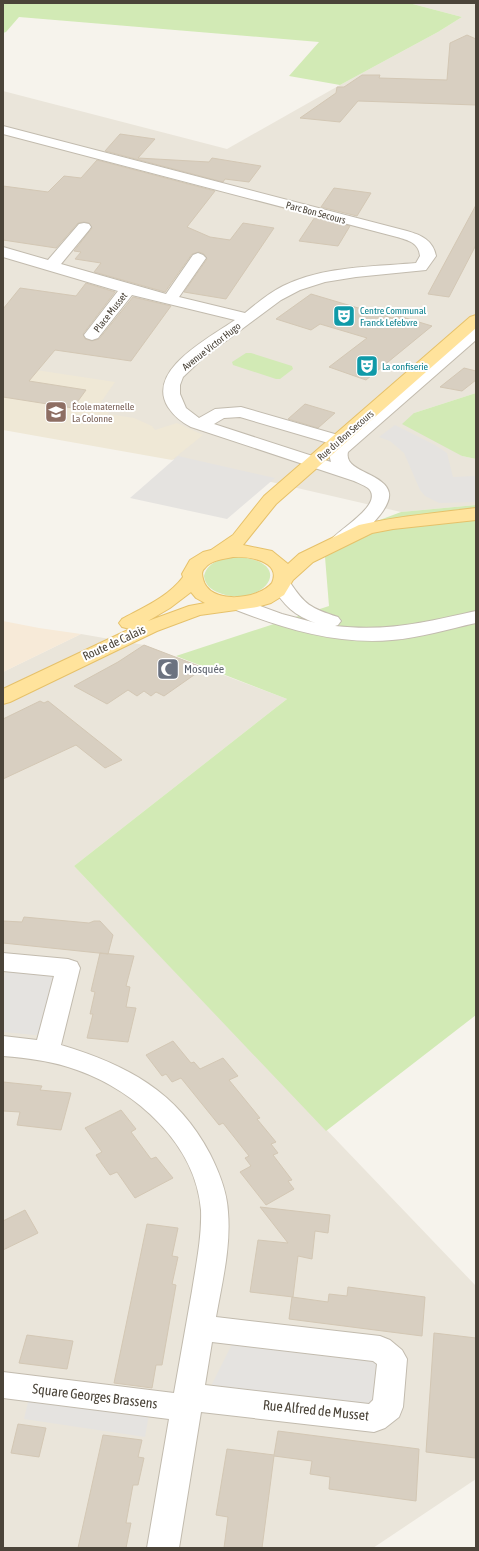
<svg xmlns="http://www.w3.org/2000/svg" width="479" height="1551" font-family="'Asap Condensed',sans-serif">
  <style>
    .residential { fill: #eae5da }
    .commercial { fill: #f7ead8 }
    .education { fill: #efe8d6 }
    .green { fill: #d2eab5 }
    .parking { fill: #e5e3e0 }
    .building { fill: #d8cfc1; stroke: #d3c7b4 }
    .lines { fill: none; stroke-linecap: round; stroke-linejoin: round }
    .minor-casing { stroke: #c2bbae; stroke-width: 2 }
    .major-casing { stroke: #e6c16a; stroke-width: 2 }
    .minor { fill: #fff; fill-rule: evenodd }
    .major { fill: #ffe39c; fill-rule: evenodd }
    .labels { text-anchor: middle; stroke-width: 4; stroke-linejoin: round; paint-order: stroke }
    .far-street-label { font-size: 10px; fill: #4b4439; stroke: #fff }
    .far-culture-label { font-size: 10px; fill: #0d838f; stroke: #fff; text-anchor: start }
    .far-education-label { font-size: 10px; fill: #785e54; stroke: #fff; text-anchor: start }
    .street-label { font-size: 12px; fill: #4b4439; stroke: #fff }
    .worship-label { font-size: 12px; fill: #5b616d; stroke: #fff; text-anchor: start }
    .near-street-label { font-size: 14px; fill: #4b4439; stroke: #fff }
  </style>
  <rect width="100%" height="100%" fill="#f6f3ec"/>
  <path class="residential" d="M409 3H476V393L414 413 462 456 476 459V505L401 512 167 458 3 427V91L227 149 340 85 438 32 462 17Z
    M81 634 144 645 287 699 74 866 476 1286V1479L373 1548H3V672Z"/>
  <path class="commercial" d="M3 621 39 628 81 634 3 672Z"/>
  <path class="education" d="M3 365 115 382 97 408 110 410 108 414 134 418 152 426 155 430 177 423 203 435 172 460 3 430Z"/>
  <path class="green" d="M3 3H409L462 17 438 32 340 85 289 76 319 42 19 17 6 32 3 33Z
    M246 353H251L292 366 293 369 280 379H276L233 365 232 362Z
    M476 393V459L462 456 402 424 414 413Z
    M476 505V1015L326 1131 74 866 287 699 176 656 329 606 325 557 377 521 401 512Z
    M240 557C300 564 259 611 217 592 210 589 205 584 204 576 208 560 226 557 240 557Z"/>
  <path class="parking" d="M395 425 435 445 447 453 453 477 476 476V502L439 503 425 496 420 490 404 453 390 441 379 437Z
    M178 456 275 478 227 519 130 498Z
    M8 964 62 970 45 1036 3 1032V981Z
    M235 1338 374 1355 383 1365 379 1402 369 1408 209 1390Z
    M29 1398 149 1414 145 1437 24 1419Z"/>
  <path class="building" d="M467 35 476 39V105L358 101 340 122 300 118 336 93 337 87H344L362 75H380L379 78 447 80 450 43Z
    M120 134 155 139 138 158 209 162 212 158 261 166 249 182 225 179 223 182 105 151Z
    M97 160 215 191 187 227 210 237 230 240 243 223 274 228 226 299 184 292 207 259 204 254 199 252 192 254 165 292 94 272 101 263 75 259 81 252 74 251 92 228 89 223 84 222 78 223 56 248 3 240V186L48 192 64 176 81 178Z
    M334 188 371 193 357 216 321 207Z
    M476 205V245L449 297 428 294Z
    M315 217 350 226 338 246 299 241Z
    M86 283 115 292 83 334 85 339 92 341 99 339 133 297 171 306 131 361 55 350 29 381 86 390 73 408 3 397V309L20 288 76 296Z
    M311 294 392 318 399 316 432 326 366 380 329 367 367 338 320 324 311 330 276 319Z
    M464 368 476 371V380L462 391 440 387Z
    M305 404 335 413 318 428 288 419Z
    M144 645 204 668 164 696 156 692 151 696 144 691 137 696 128 690 107 704 74 686 118 662Z
    M40 701 44 703 48 701 122 760 105 768 76 745 3 779V719Z
    M24 917 89 923 94 921H100L113 935 108 954 3 943V921L22 922Z
    M100 953 134 956 126 986 130 987 126 1007 136 1008 128 1042 87 1038 93 1014H90L95 992 91 991Z
    M173 1041 191 1063 194 1062 200 1069 223 1058 238 1076 229 1080 260 1118 257 1119 276 1142 271 1144 278 1153 273 1155 292 1180 288 1181 294 1189 266 1205 240 1172 251 1166 245 1158 249 1156 223 1123 219 1125 181 1078 172 1082 166 1074 162 1076 146 1055Z
    M3 1082 42 1086 40 1090 71 1093 61 1130 17 1125 20 1112 3 1111Z
    M121 1110 136 1129 131 1132 151 1159 156 1157 173 1178 135 1198 117 1172 110 1175 102 1164 96 1155 102 1152 85 1128Z
    M260 1207 330 1215 328 1233 315 1231 312 1259 298 1256 293 1297 250 1292 258 1240 288 1243Z
    M25 1210 38 1233 3 1250V1221Z
    M147 1224 178 1228 172 1256 178 1257 172 1284 176 1285 162 1365H156L152 1388 114 1383Z
    M348 1287 425 1297 422 1336 289 1319 292 1297 328 1302 329 1294 347 1296Z
    M434 1333 476 1338 475 1458 426 1452Z
    M27 1335 73 1341 67 1369 19 1363Z
    M18 1424 46 1428 39 1457 11 1453Z
    M278 1431 419 1449 416 1501 329 1489 330 1477 310 1474 312 1461 274 1456 262 1548H224L228 1517 216 1515 227 1449 274 1455Z
    M103 1435 142 1440 138 1457 144 1458 138 1485H133L126 1523H131L126 1548H78Z"/>
  <g class="lines">
    <g class="minor-casing">
      <path id="minor" d="M3 126 407 231C421 235 433 240 436 256L426 270 356 277 325 282 300 290 281 300 203 358 183 377 180 385V394L186 408 199 418 215 409 241 407 345 437 470 329 476 327V340L348 452C343 472 386 473 389 493 392 509 358 540 344 545 340 547 337 546 332 545L330 541C336 531 386 504 368 488 364 485 358 483 354 481L191 427C181 422 174 416 168 407 145 370 211 337 235 320L132 295 98 338 92 340 86 338 84 335 118 291 3 257V247L48 260 79 224 84 223 89 224 91 227 89 230 61 264 166 294 193 255 198 253 203 255 206 258 179 297 245 313C257 303 269 293 283 286 324 266 371 267 416 263L420 256C419 243 408 240 397 237L3 134ZM240 417 335 445 329 454 331 462 214 424 224 418Z
        M282 579 289 581C305 605 310 608 338 617L341 621 338 625 335 626C388 632 425 622 476 611V623C448 629 420 638 392 640 336 645 282 628 231 608L228 604 231 600 238 598 282 614 316 623C295 616 283 605 272 585L275 581Z
        M3 953 68 959 77 962 80 968 61 1045C127 1065 177 1091 210 1154 219 1172 227 1191 228 1212 231 1247 222 1283 216 1317L380 1336 390 1340 402 1350 407 1359 403 1407 399 1417 385 1428 374 1432 201 1412 179 1548H147L169 1419 3 1398V1372L174 1393C180 1359 186 1325 192 1291 196 1265 202 1237 201 1210 196 1144 136 1091 77 1070 53 1061 28 1058 3 1056V1036L37 1040 54 976 3 971ZM212 1342 373 1361 377 1364 373 1400 369 1404 205 1385Z"/>
    </g>
    <g class="major-casing">
      <path id="major" d="M476 315V328L276 504 243 545 272 551 288 564 299 554 359 525C398 516 437 513 476 508V520L393 529 372 533 313 562 293 580 284 595 271 603 257 607 200 615 157 631 10 702 3 704V689L130 629 122 627 119 623 122 619C144 607 168 597 183 577L182 574 190 560 203 552 211 550 233 535 264 496 470 317ZM233 557C248 556 282 561 272 583 258 600 209 605 203 579 202 575 201 571 205 568 211 560 224 559 233 557ZM191 592 196 598 205 603 189 606 148 621 170 608Z"/>
    </g>
    <use href="#minor" class="minor"/>
    <use href="#major" class="major"/>
  </g>
  <defs>
    <g id="theatre-square" transform="scale(1.15)"><rect x="-9" y="-9" width="18" height="18" rx="4" fill="#0f9aa8" stroke="#fff"/><path d="M-5-5.5Q0-4 5-5.5V0Q5 5 0 6Q-5 5-5 0ZM-3.3-2.5H-1v1.5H-3.3ZM1-2.5H3.3v1.5H1ZM-2.8 1Q0 5.5 2.8 1Z" fill="#fff"/></g>
    <g id="school-square" transform="scale(1.15)"><rect x="-9" y="-9" width="18" height="18" rx="4" fill="#8d6e63" stroke="#fff"/><path d="M0-5L7-2L0 1L-7-2ZM-4 1L0 2.5L4 1V4Q0 6-4 4Z" fill="#fff"/></g>
    <g id="mosque-square" transform="scale(1.15)"><rect x="-9" y="-9" width="18" height="18" rx="4" fill="#6b7280" stroke="#fff"/><path d="M3.5-4.9A6 6 0 1 0 3.5 4.9A5 5 0 1 1 3.5-4.9Z" fill="#fff"/></g>
  </defs>
  <g fill-rule="evenodd">
    <use href="#theatre-square" x="344" y="316"/>
    <use href="#theatre-square" x="367" y="366"/>
    <use href="#school-square" x="56" y="412"/>
    <use href="#mosque-square" x="168" y="669"/>
  </g>
  <g class="labels">
    <g class="far-street-label">
      <text transform="translate(316 212) rotate(15)" y="4">Parc Bon Secours</text>
      <text transform="translate(110 312) rotate(-52)" y="4">Place Musset</text>
      <text transform="translate(211 346) rotate(-38)" y="4">Avenue Victor Hugo</text>
      <text transform="translate(345 435) rotate(-41)" y="4">Rue du Bon Secours</text>
    </g>
    <g class="far-culture-label">
      <text x="360" y="314">Centre Communal<tspan x="360" dy="12">Franck Lefebvre</tspan></text>
      <text x="382" y="370">La confiserie</text>
    </g>
    <g class="far-education-label">
      <text x="72" y="410">École maternelle<tspan x="72" dy="12">La Colonne</tspan></text>
    </g>
    <g class="street-label">
      <text transform="translate(114 643) rotate(-25)" y="4">Route de Calais</text>
    </g>
    <g class="worship-label">
      <text x="184" y="673">Mosquée</text>
    </g>
    <g class="near-street-label">
      <text transform="translate(95 1396) rotate(7)" y="5">Square Georges Brassens</text>
      <text transform="translate(316 1410) rotate(6)" y="5">Rue Alfred de Musset</text>
    </g>
  </g>
  <rect width="479" height="1551" fill="none" stroke="#4b4439" stroke-width="8"/>
</svg>
